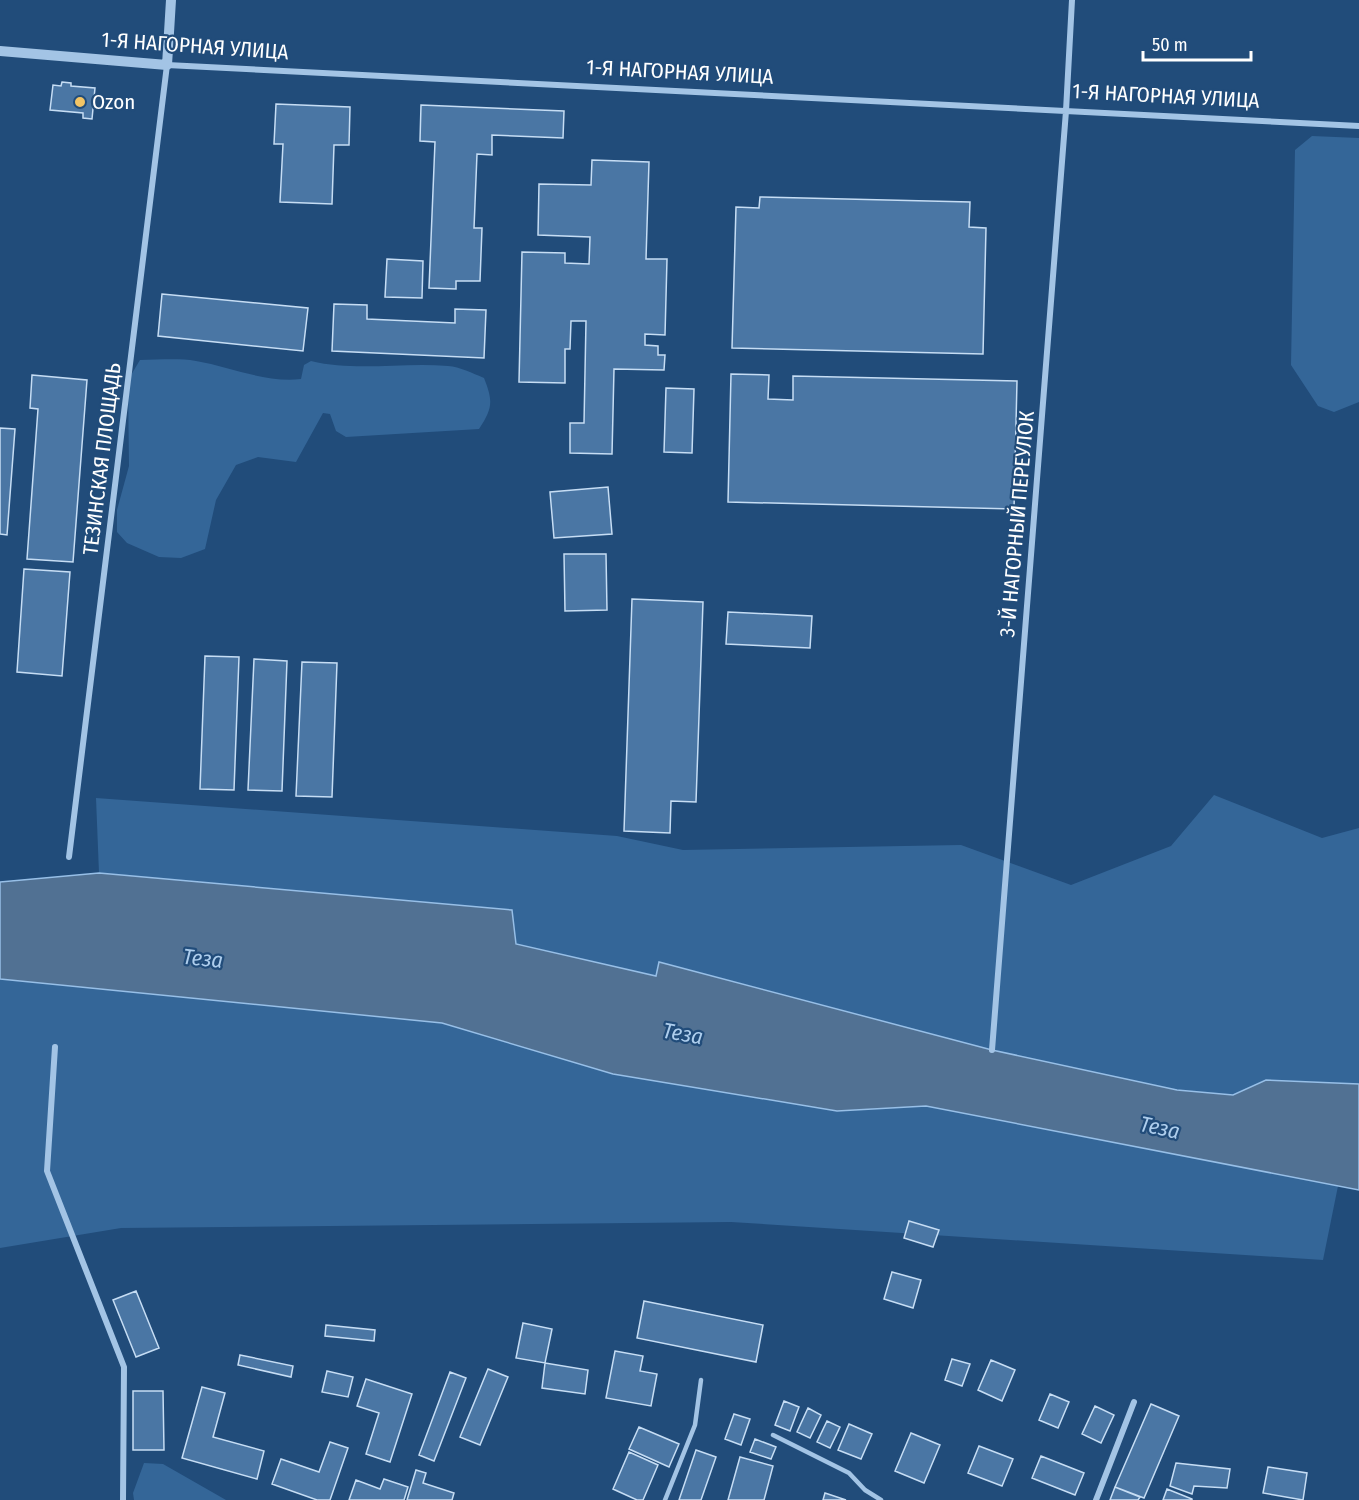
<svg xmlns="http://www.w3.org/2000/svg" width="1359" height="1500" font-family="'Fira Sans Condensed',sans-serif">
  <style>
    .green { fill: #346698 }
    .water { fill: #517193; stroke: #97bfe7; stroke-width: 1.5 }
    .building { fill: #4a76a4; stroke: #c6ddf4; stroke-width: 1.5 }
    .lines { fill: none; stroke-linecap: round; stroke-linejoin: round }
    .service { stroke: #a3c4e5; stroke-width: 4.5 }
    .minor { stroke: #a3c4e5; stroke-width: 6 }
    .tertiary { stroke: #a3c4e5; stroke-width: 10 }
    .poi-dot { fill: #f2c465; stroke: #214c7a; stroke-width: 2 }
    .labels { text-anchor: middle; stroke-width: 4.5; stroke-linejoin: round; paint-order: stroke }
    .street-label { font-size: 21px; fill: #fff; stroke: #214c7a }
    .poi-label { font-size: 21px; fill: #fff; stroke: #214c7a; text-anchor: start }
    .water-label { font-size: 22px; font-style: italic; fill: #aeceed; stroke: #214c7a }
  </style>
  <rect width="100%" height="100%" fill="#214c7a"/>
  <path class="green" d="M1312 136 1359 138V402L1334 412 1318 406 1291 365 1295 150Z
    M140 360C158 360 178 358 196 361 231 367 265 383 301 379L304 365 311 361C356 372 402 362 448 366 460 367 472 373 484 378 493 401 493 408 479 429L346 437 336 431 330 414 323 413 296 462 258 457 236 465 216 500 205 549 181 558 159 557 127 543 117 532V510L129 466 128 380Z
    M1214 795 1322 838 1359 828V1084L1266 1080 1233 1095 1177 1090 992 1050 660 962 657 976 516 944 512 910 99 873 96 798 617 836 683 850 961 845 1071 885 1171 846Z
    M0 979 442 1023 613 1074 837 1111 926 1106 1338 1186 1323 1260 731 1222 121 1228 0 1248Z
    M144 1463 163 1464 226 1500H134L133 1493Z"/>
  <path class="water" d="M99 873 512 910 516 944 656 976 659 962 992 1050 1177 1090 1233 1095 1266 1080 1359 1084V1190L926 1106 837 1111 613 1074 442 1023 0 979V882Z"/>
  <path class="building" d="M62 82 71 83V86L95 88 92 119 83 118V113L50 110 53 85 61 86Z
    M276 104 350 107 349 145H334L332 204 280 202 283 144H274Z
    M421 105 564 111 563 138 492 135V155L477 154 474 228H482L480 281H456V289L429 288 435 142 420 141Z
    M592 160 649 162 646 259H667L665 335 645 334V345L658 346V355H665L664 370 614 369 612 454 570 453V423H584L586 321H571L570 349H565V383L519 382 522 252 565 253V263L589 264 590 237 538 235 539 184 591 185Z
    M760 197 970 202 969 227 986 228 983 354 732 348 736 207 759 208Z
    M387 259 423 261 422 298 385 297Z
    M162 294 308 308 303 351 158 336Z
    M334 304 367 305V319L455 323V309L486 310 484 358 332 351Z
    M731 374 769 375 768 399 793 400V376L1017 381 1014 509 728 502Z
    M32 375 87 380 73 562 27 559 38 409 30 408Z
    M666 388 694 389 692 453 664 452Z
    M0 428 15 429 7 535 0 534Z
    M608 487 612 534 554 538 550 492Z
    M564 554H606L607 610 565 611Z
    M24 569 70 572 62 676 17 672Z
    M632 599 703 602 696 802 671 801 670 833 624 831Z
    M728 612 812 616 810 648 726 644Z
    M205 656 239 657 234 790 200 789Z
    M254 659 287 661 282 791 248 790Z
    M302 662 337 663 332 797 296 796Z
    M909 1221 939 1230 933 1247 904 1238Z
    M892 1272 921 1280 913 1308 884 1299Z
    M136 1291 159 1348 136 1357 113 1300Z
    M644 1301 763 1325 756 1362 637 1338Z
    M523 1323 552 1329 545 1363 516 1358Z
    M326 1325 375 1330 374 1341 325 1336Z
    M615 1351 643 1356 640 1371 657 1374 651 1406 606 1398Z
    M240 1355 293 1366 291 1377 238 1365Z
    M952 1359 970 1364 962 1386 945 1380Z
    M991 1360 1015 1370 1002 1401 978 1390Z
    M545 1363 588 1370 585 1394 542 1388Z
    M488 1369 508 1377 480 1445 460 1437Z
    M327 1371 353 1377 348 1397 322 1392Z
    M450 1372 466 1378 434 1461 419 1455Z
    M366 1379 412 1394 390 1462 366 1454 379 1413 357 1406Z
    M202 1387 225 1393 213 1437 264 1451 257 1479 182 1458Z
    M133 1391H163L164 1450H133Z
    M1050 1394 1069 1402 1058 1428 1039 1420Z
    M784 1401 799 1407 790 1431 775 1425Z
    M1151 1404 1179 1416 1144 1498 1115 1487Z
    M1095 1406 1114 1415 1101 1443 1082 1434Z
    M808 1408 821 1415 810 1438 797 1432Z
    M734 1414 750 1419 741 1445 725 1439Z
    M827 1421 840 1427 830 1448 817 1442Z
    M849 1424 872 1434 861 1459 838 1450Z
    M639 1427 679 1444 669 1467 629 1449Z
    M911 1433 940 1445 924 1483 895 1471Z
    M755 1439 776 1447 771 1459 750 1452Z
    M330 1442 348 1448 330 1500H317L272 1484 281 1459 319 1472Z
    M979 1446 1013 1459 1002 1486 968 1473Z
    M696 1450 716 1457 701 1500H679Z
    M629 1452 658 1465 643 1500H637L613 1489Z
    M1041 1456 1084 1473 1075 1495 1032 1478Z
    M740 1457 773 1466 764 1500H728Z
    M1176 1463 1230 1469 1227 1488 1194 1486 1192 1494 1170 1486Z
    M1268 1467 1307 1473 1303 1500 1263 1493Z
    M416 1470 426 1473 423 1483 454 1493 452 1500H407Z
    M384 1479 408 1487 404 1500H349L356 1480 380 1489Z
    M1115 1487 1140 1497 1138 1500H1110Z
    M1167 1489 1192 1499V1500H1163Z
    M825 1493 846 1500H823Z"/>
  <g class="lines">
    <path class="service" d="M773 1435 849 1473 865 1490 881 1500
      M665 1500 695 1425 701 1380"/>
    <path class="minor" d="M69 857 167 65 1359 126
      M55 1047 47 1171 124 1367 123 1500
      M992 1050 1066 111 1072 0
      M1096 1500 1134 1402"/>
    <path class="tertiary" d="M0 51 167 65 171 0"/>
  </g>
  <circle class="poi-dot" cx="80" cy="102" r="6"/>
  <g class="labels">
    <g class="street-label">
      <text transform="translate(195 46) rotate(4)" y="7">1-Я НАГОРНАЯ УЛИЦА</text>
      <text transform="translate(680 72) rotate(3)" y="7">1-Я НАГОРНАЯ УЛИЦА</text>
      <text transform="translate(1166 96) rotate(3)" y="7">1-Я НАГОРНАЯ УЛИЦА</text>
      <text transform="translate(102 459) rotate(-83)" y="7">ТЕЗИНСКАЯ ПЛОЩАДЬ</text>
      <text transform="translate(1017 524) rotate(-85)" y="7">3-Й НАГОРНЫЙ ПЕРЕУЛОК</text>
    </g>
    <g class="poi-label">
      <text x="92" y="109">Ozon</text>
    </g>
    <g class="water-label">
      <text transform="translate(203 958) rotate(6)" y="8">Теза</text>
      <text transform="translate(683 1033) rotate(10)" y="8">Теза</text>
      <text transform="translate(1160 1127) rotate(12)" y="8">Теза</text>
    </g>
  </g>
  <path d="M1143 51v9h108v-9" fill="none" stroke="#ffffff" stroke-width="3"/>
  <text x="1152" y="51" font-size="18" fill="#ffffff" stroke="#214c7a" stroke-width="4.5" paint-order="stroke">50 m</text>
</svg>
